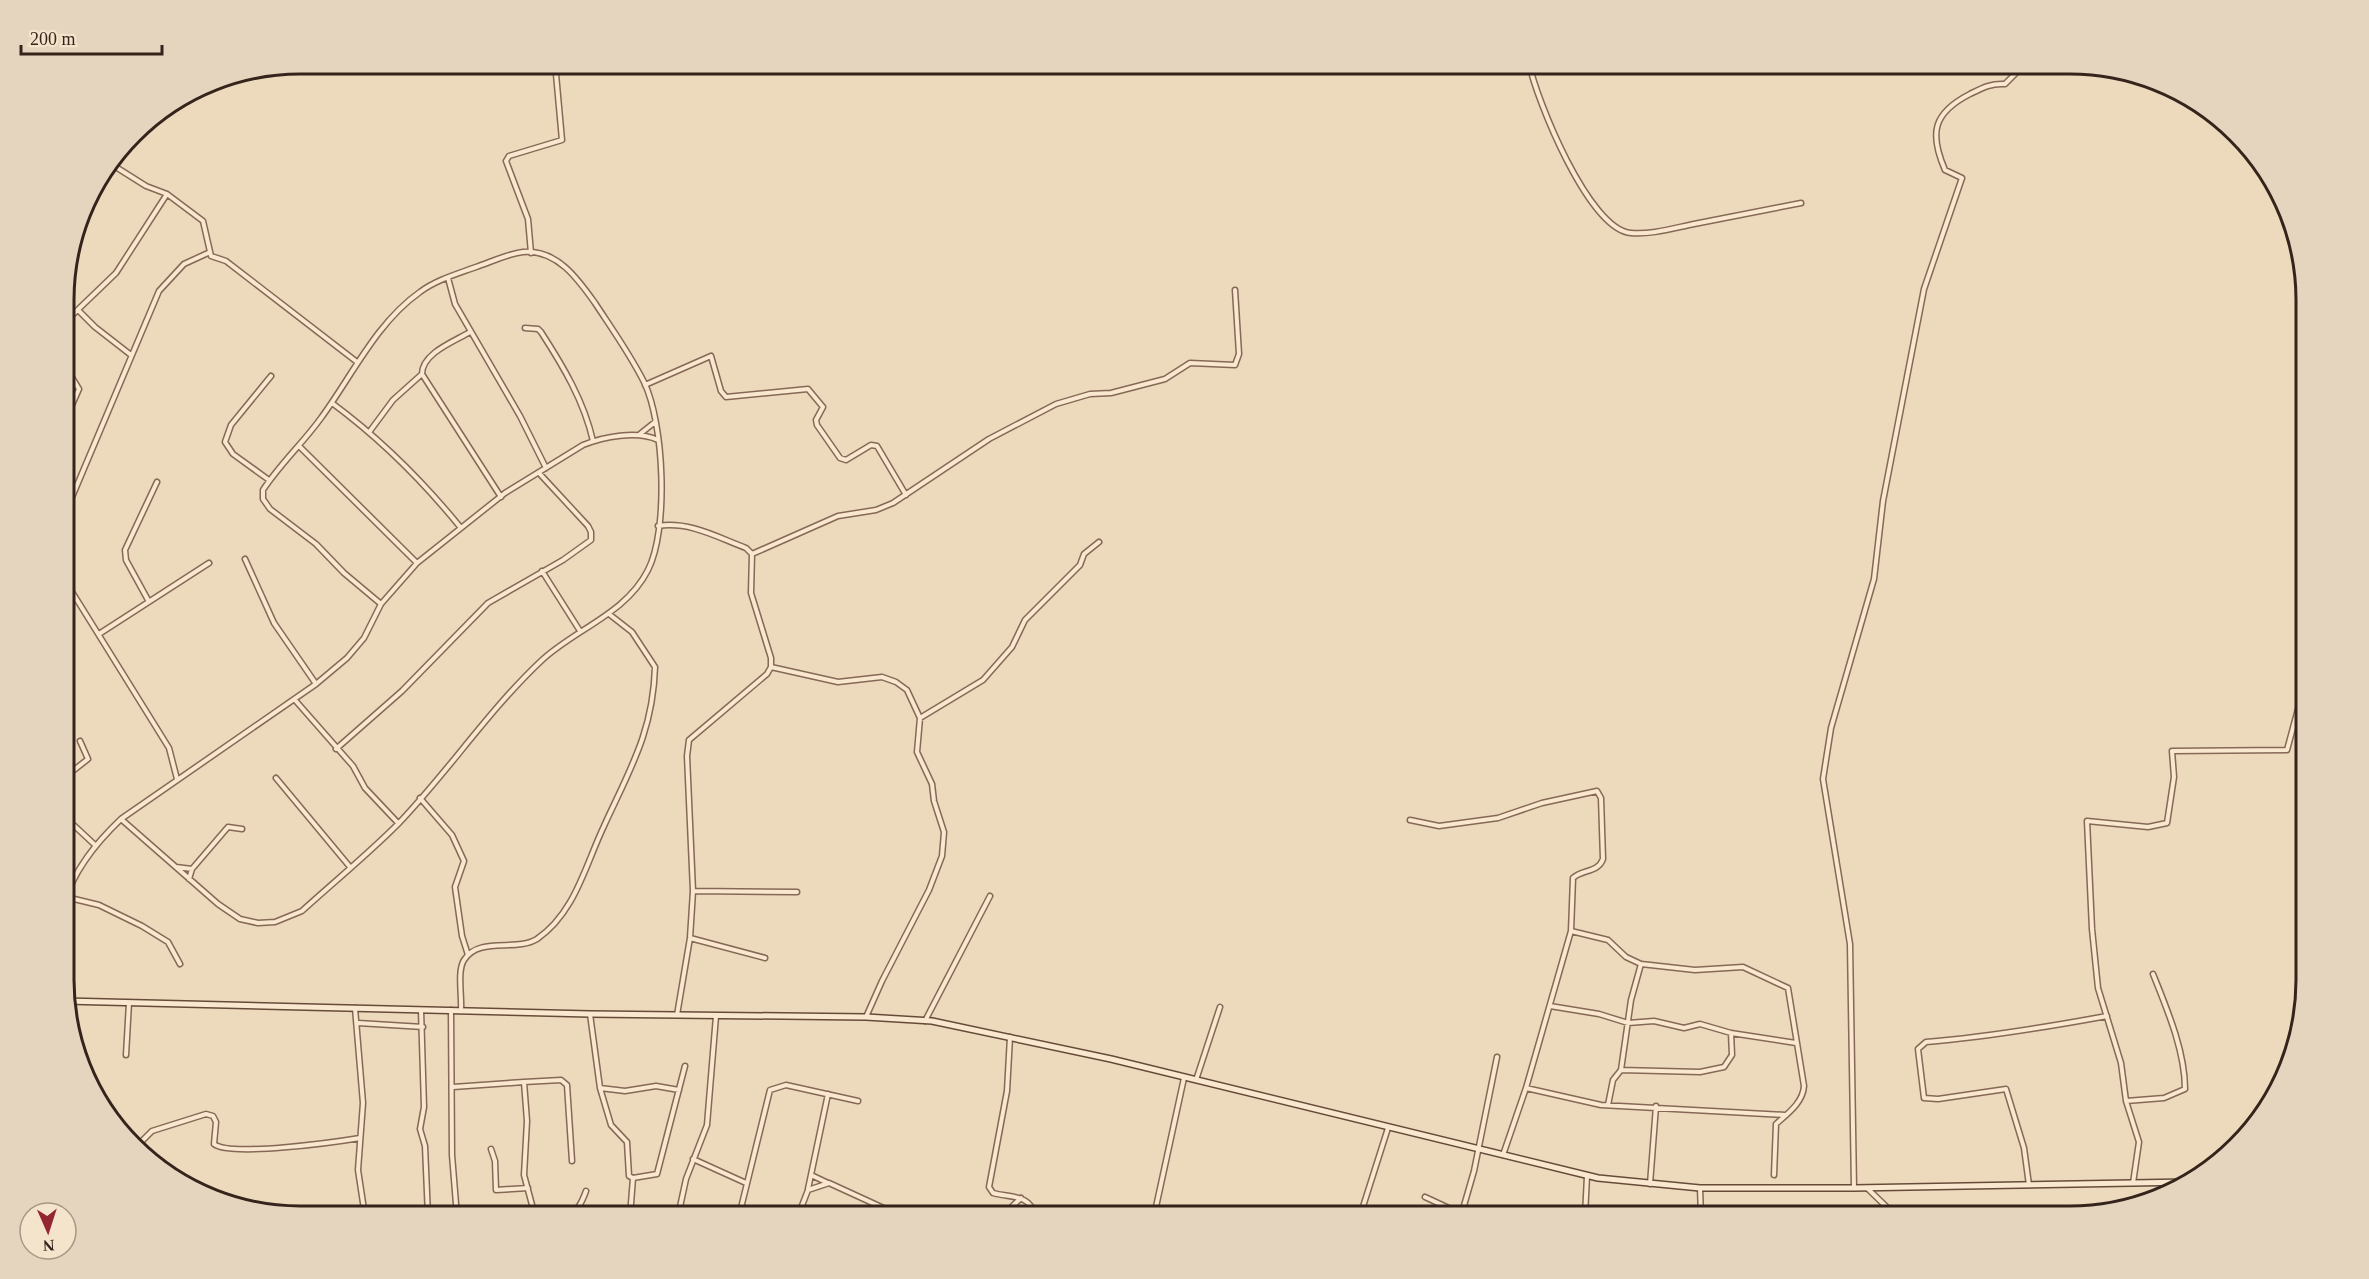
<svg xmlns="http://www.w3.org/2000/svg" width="2369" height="1279" font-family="'Times New Roman',serif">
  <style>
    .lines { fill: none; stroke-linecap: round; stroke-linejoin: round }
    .minor-casing { stroke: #856956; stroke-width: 7 }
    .secondary-casing { stroke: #664b39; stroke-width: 8 }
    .minor { stroke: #f9e7cf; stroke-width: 4 }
    .secondary { stroke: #f9e7cf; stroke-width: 5 }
    .rim { fill: none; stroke: #34241b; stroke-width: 3 }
  </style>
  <rect width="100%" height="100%" fill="#edd9bc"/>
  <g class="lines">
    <g class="minor-casing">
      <path id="minor" d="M1529 63C1536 99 1589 230 1631 233 1650 235 1674 228 1694 224 1729 217 1765 210 1801 203
        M111 164 146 186 167 194 203 221 211 256 226 261 357 362
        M531 253 528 219 506 161 509 156 562 140 555 63
        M448 278 455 304 520 416 546 468
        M78 310 95 327 131 355
        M64 323 116 273 167 194
        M525 328 538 329 541 332C563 366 584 401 593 441
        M470 332C455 341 422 353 422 374L501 497
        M64 364 79 389 64 423
        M645 385 711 356 721 391 726 397 808 389 823 407 816 420 817 425 840 458 846 460 871 445 877 446 906 495
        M332 403C382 440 422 480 461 528
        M370 431 393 400 422 374
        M640 434 655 422
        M300 447 417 563
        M2302 477 2300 511 2305 514
        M269 480 233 454 225 442 231 425 271 376
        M64 516 159 291 184 264 208 253
        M658 526C689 521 717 537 746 548L752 554 751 593 771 658V667L767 674 689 740 687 756 693 891 690 938 677 1015
        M752 554 838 516 876 510 893 503 989 439 1056 404 1090 394 1111 393 1165 379 1190 363 1235 365 1239 354 1235 290
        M245 559 274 623 316 684
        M542 571 580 631
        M64 579 169 748 177 779
        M148 600 126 560 125 550 157 482
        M99 634 209 563
        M64 659 71 674
        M771 667 838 682 882 677 896 682 907 690 920 718
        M295 700 353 766 365 788 398 823
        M336 749 402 691 488 603 563 560 591 540V532L588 526 539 473
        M65 777 88 759 80 741
        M276 778 350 867
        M420 798 452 835 464 861 455 887 462 936 468 955
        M65 817 95 845
        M121 819 218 904 240 919 258 923 275 922 302 911C334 882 368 854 398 824 448 772 488 711 541 661 575 629 626 614 648 570 669 529 664 423 644 382 630 354 612 329 595 303 578 279 557 249 523 252 507 254 491 262 476 267 457 274 436 280 420 292 376 323 352 376 321 418 303 443 280 464 263 490V499L270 509 316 544 344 573 381 604
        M1410 820 1439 826 1498 818 1542 803 1597 791 1601 798 1603 859C1598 873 1582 869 1573 878L1571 931 1526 1088 1503 1155
        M176 867 192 869
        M189 879 192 869 228 827 242 829
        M693 891 797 892
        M66 897 99 905 142 926 168 942 180 964
        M65 902C74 869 97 842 121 819L316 684 347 658 364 638 381 604 417 563 505 493 583 445C603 437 637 430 658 440
        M1571 931 1608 940 1626 957 1641 964 1695 970 1743 967 1788 988 1804 1086C1803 1103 1787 1114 1776 1124L1774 1175
        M690 938 765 958
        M1550 1006 1599 1014 1628 1023 1654 1021 1684 1028 1700 1024 1731 1033 1796 1043
        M355 1008 363 1103 358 1170 365 1216
        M421 1010 424 1107 420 1129 425 1146 428 1216
        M451 1010 452 1155 457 1216
        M461 1010C462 996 457 971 464 960 479 936 516 952 537 939 575 913 585 866 604 826 630 769 653 732 655 667L632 632 609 614
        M590 1014 600 1088 611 1125 627 1142 629 1176 633 1178 630 1216
        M866 1017 882 981 929 890 942 856 944 832 934 801 932 784 917 752 920 718 983 680 1012 647 1025 620 1080 565 1084 554 1099 542
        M925 1021 990 896
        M358 1023 423 1027
        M1010 1037 1007 1091 989 1187 993 1193C1010 1198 1029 1193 1036 1216
        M126 1055 129 1003
        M1621 1070 1631 1000 1641 964
        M1196 1080 1220 1007
        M524 1082 561 1080 567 1085 572 1161
        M453 1087 524 1082 527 1121 524 1175 535 1216
        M600 1088 625 1091 656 1086 679 1090
        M1526 1088 1601 1105 1785 1115
        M2126 1101 2164 1098 2185 1089C2185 1051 2167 1009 2153 974
        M1608 1105 1613 1080 1621 1070 1700 1072 1724 1067 1732 1055 1731 1033
        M135 1148 152 1131 206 1114 213 1116 216 1122 214 1144C230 1157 336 1142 360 1138
        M491 1149 495 1161 496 1190 528 1188
        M693 1159 746 1183
        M811 1175 828 1183
        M633 1178 657 1174 685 1066
        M2133 1183 2139 1142 2126 1101 2121 1063 2098 988 2092 929 2087 821 2148 827 2167 823 2174 777 2172 751 2287 750 2305 683
        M1650 1184 1656 1106
        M2029 1185 2024 1148 2006 1089 1938 1099 1924 1098 1918 1049 1926 1042C1987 1037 2047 1027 2107 1016
        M1700 1188 1701 1216
        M1854 1188 1850 944 1823 779 1831 728 1874 579 1883 501 1924 289 1962 178 1945 170C1929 133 1933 113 1970 94 1982 88 1991 83 2005 84L2016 73V63
        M1867 1188 1896 1216
        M808 1189 828 1094
        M1425 1197 1466 1216
        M741 1207 761 1216
        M286 1213 364 1215
        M567 1216C578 1211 582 1202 586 1191
        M678 1216 686 1179 707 1125 716 1016
        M739 1216 770 1090 786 1085 858 1101
        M798 1216 808 1190 829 1183 901 1216
        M982 1216H986
        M994 1216 1003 1215 1021 1198
        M1154 1216 1184 1078
        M1360 1216 1388 1128
        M1461 1216 1474 1171 1497 1057
        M1585 1216 1587 1176"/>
    </g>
    <g class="secondary-casing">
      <path id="secondary" d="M65 1001 590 1014 866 1017 932 1021 1111 1059 1598 1178 1700 1188H1854L2189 1182"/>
    </g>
    <use href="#minor" class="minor"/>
    <use href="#secondary" class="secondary"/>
  </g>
  <path d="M0 0H2369V1279H0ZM300 74H2070A226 226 0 0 1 2296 300V980A226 226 0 0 1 2070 1206H300A226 226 0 0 1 74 980V300A226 226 0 0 1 300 74Z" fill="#e6d5be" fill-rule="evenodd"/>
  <path class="rim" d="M300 74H2070A226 226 0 0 1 2296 300V980A226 226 0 0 1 2070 1206H300A226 226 0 0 1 74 980V300A226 226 0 0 1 300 74Z"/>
  <g transform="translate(48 1231) rotate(177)"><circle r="28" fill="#f5e4cc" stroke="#a89785" stroke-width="1.5"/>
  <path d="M0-4.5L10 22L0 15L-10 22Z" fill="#942634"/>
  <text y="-9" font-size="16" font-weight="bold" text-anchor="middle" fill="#34241b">N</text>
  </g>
  <path d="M21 45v9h141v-9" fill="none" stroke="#34241b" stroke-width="3"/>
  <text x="30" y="45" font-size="18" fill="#34241b" stroke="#f5e4cc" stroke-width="4.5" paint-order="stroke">200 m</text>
</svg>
